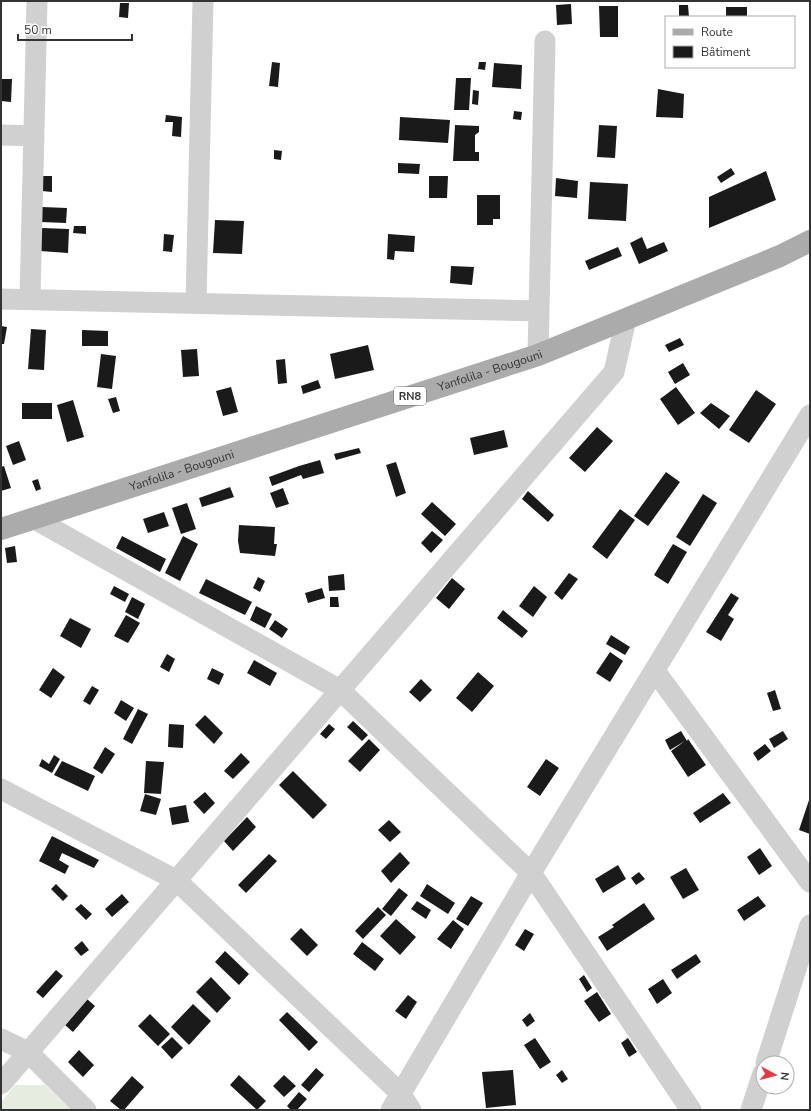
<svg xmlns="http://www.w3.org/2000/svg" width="811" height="1111" font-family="'Nunito Sans',sans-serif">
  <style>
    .green { fill: #e6ecdf }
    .building { fill: #1a1a1a }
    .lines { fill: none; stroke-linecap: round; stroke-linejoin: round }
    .minor { stroke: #d0d0d0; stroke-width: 21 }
    .major { stroke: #ababab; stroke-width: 22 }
    .labels { text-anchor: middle; stroke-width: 4; stroke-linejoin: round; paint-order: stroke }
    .shield { fill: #fff; stroke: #707070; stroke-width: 1 }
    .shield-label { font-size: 11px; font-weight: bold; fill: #333 }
    .street-label { font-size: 12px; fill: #333; stroke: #fff }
  </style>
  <rect width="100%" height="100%" fill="#fff"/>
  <path class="green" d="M15 1085H45L71 1110H1V1102Z"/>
  <path class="building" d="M120 3H129L128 18 119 17Z
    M571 4 572 24 557 25 556 5Z
    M679 5H688L689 17H679Z
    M599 6H618V37H600Z
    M726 7H747V17H726Z
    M272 62 280 63 278 87 269 86Z
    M479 62H486L485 70 478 69Z
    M494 63 522 65 521 89 492 87Z
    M456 78H471L469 110H454Z
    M1 79H12L11 102 1 101Z
    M658 89 684 94 683 118 656 117Z
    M473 90 479 91 478 105 472 104Z
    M514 111 522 112 521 120 513 119Z
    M166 115 182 117 181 137 172 136 173 122H165Z
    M400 117 450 120 448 143 399 140Z
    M455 125 479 126V132L475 135V152H479V161H453Z
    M599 125 617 126 615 158 597 157Z
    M274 150 282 151 281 160 274 159Z
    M398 163 420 164 419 174 398 173Z
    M731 168 735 174 721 183 717 177Z
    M766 171 776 200 709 228V197Z
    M43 176H52V192L42 191Z
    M429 176H448L447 198H429Z
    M556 178 578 181 577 198 555 196Z
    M590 182 628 184 626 221 588 219Z
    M477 195H500V219H493V225H477Z
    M42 207 67 208 66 223 41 222Z
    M215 220 244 221 242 254 213 253Z
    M74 226H86V234L73 233Z
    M42 228 69 229 68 253 40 251Z
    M164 234 174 235 172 252 163 251Z
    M388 234 415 236 414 252 395 251 394 260 387 259Z
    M642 237 647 249 664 242 668 251 639 264 630 243Z
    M618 247 622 256 589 270 585 261Z
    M451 266 474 267 472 285 450 283Z
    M1 326 7 327 4 344H1Z
    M31 329 46 330 44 370 28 369Z
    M82 330 108 331V346H82Z
    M680 338 684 345 669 352 665 345Z
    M368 345 374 370 335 379 330 354Z
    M197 349 199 376 183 377 181 350Z
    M101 354 116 356 112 389 97 387Z
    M285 359 287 383 278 384 276 360Z
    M683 363 690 375 675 384 668 372Z
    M318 380 321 388 303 394 301 386Z
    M231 387 238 412 223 416 216 391Z
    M676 387 695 413 678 425 660 399Z
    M756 390 776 404 749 443 729 430Z
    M116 397 120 411 113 413 108 399Z
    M73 400 84 437 67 442 57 405Z
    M22 403H52V419H22Z
    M711 403 730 416 719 429 700 413Z
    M597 427 613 441 585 472 569 458Z
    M504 430 508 447 474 455 470 438Z
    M19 441 26 460 13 465 6 446Z
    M359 448 361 453 336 460 334 454Z
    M320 460 324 473 303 479 301 475 272 486 269 477 299 466Z
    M396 462 406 493 396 497 386 465Z
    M4 466 11 488 1 491V467Z
    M666 472 680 482 648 526 634 516Z
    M38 479 41 489 36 491 32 481Z
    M230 487 234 497 202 507 199 498Z
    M283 488 289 504 276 508 270 493Z
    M528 491 554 515 548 522 522 499Z
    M703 494 717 503 690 546 676 537Z
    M432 502 456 524 445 536 421 514Z
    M187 503 196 529 181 534 172 508Z
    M620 509 635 520 607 559 592 547Z
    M164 512 169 526 148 533 143 519Z
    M239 525 275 527 274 544H277L275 556 240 553 238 541Z
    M432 531 443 540 431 553 421 543Z
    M122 536 166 559 160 572 116 548Z
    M183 536 198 544 180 581 165 573Z
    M673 544 687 552 668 584 654 575Z
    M15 546 17 562 7 563 5 548Z
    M569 573 578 579 562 600 554 593Z
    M344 574 345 590 329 591 328 576Z
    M258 577 265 581 260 592 253 588Z
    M452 578 465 589 449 609 436 598Z
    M206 579 252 602 245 615 199 593Z
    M114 586 129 594 125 602 110 594Z
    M534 586 547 597 533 617 519 606Z
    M322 588 325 598 308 603 305 593Z
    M731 593 739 598 728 615 734 619 721 641 706 632Z
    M132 597 145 604 138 619 125 612Z
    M330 597H338L339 607H330Z
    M256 606 272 614 265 628 250 620Z
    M503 610 528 631 522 638 497 618Z
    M126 615 140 623 128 643 114 636Z
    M70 618 91 629 81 648 60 636Z
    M275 620 288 629 282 638 269 629Z
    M611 635 630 647 625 655 606 644Z
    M610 652 623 661 610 682 596 673Z
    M167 654 175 659 169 672 160 667Z
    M254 660 277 673 270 686 247 673Z
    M53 668 65 677 51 698 39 690Z
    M212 668 224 674 219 685 207 679Z
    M478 672 494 686 472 712 456 698Z
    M421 679 432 690 420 702 409 692Z
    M92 686 99 690 90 705 83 701Z
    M775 690 781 709 773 711 767 693Z
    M121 700 134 708 126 721 114 713Z
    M138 709 148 714 132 744 123 739Z
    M205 715 223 733 214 744 195 725Z
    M353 721 368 735 362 741 347 727Z
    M169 724 184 725 183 748 168 747Z
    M329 724 335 729 326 739 320 734Z
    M681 731 687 741 688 739 706 765 688 777 671 751 685 741 670 750 665 740Z
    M783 731 788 739 774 748 769 739Z
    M369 739 380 750 360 772 348 761Z
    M765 744 771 751 758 761 753 753Z
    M105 747 115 754 102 774 93 768Z
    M241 753 250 762 233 779 224 771Z
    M54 755 60 759 52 773 39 766 42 759 49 764Z
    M546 759 559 768 540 796 527 787Z
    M62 761 95 776 88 791 54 775Z
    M146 761 164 762 161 794 144 793Z
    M293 771 327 805 313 819 279 785Z
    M205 792 215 803 204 814 193 802Z
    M723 793 731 803 700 823 693 813Z
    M145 794 161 799 156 815 140 811Z
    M810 797V834L799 830Z
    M186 805 189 822 172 825 169 808Z
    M247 817 256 827 233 851 224 841Z
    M389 820 401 832 390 842 378 830Z
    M52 836 99 860 94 868 62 853 59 860 69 866 65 874 39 861Z
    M760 848 772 866 759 875 747 857Z
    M400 852 410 863 391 883 381 871Z
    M269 854 277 861 246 893 238 885Z
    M618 865 626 879 603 893 595 879Z
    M686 868 699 890 683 899 670 877Z
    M639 872 645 879 636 885 631 878Z
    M56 884 68 896 63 901 51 889Z
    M427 884 455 903 448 914 420 896Z
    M399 888 408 895 391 916 382 909Z
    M122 894 129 902 112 917 105 909Z
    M471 896 483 903 468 926 456 919Z
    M758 896 766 906 744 921 737 910Z
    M417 901 431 910 426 919 411 909Z
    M644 903 655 919 607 951 598 937 614 927 612 925Z
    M81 904 92 914 86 920 75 909Z
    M378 907 386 915 363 939 355 931Z
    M396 919 416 937 400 955 380 936Z
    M453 920 464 929 451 949 437 939Z
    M301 928 318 945 307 956 290 939Z
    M525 929 534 934 524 951 515 945Z
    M82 941 89 950 81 956 74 948Z
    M362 942 384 959 375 971 353 954Z
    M225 951 249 974 239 985 215 962Z
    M696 954 701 962 677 979 671 970Z
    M56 970 63 976 43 998 36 992Z
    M584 975 592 988 587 992 579 979Z
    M211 977 231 998 217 1013 196 992Z
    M663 979 672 993 657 1004 648 989Z
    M597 992 611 1014 599 1022 584 1001Z
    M408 995 417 1002 406 1019 395 1011Z
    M87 999 95 1006 73 1032 65 1025Z
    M193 1004 211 1021 189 1045 171 1027Z
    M287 1012 318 1042 309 1051 279 1020Z
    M530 1013 535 1021 527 1027 522 1020Z
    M150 1014 170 1034 158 1046 138 1026Z
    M172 1037 183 1048 172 1059 161 1047Z
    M535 1038 551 1062 540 1069 524 1045Z
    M628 1038 637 1052 629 1057 621 1043Z
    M79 1050 94 1065 83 1077 68 1062Z
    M316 1068 324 1075 309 1092 301 1085Z
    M513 1070 516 1105 486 1108 482 1072Z
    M562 1070 568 1079 562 1083 556 1075Z
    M239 1075 266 1101 257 1110 230 1085Z
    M284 1075 296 1086 284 1097 273 1086Z
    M132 1076 144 1087 124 1110H121L110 1101Z
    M299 1092 307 1099 297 1110H291L287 1106Z"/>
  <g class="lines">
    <path class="minor" d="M1 135 34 136
      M1 299 539 311
      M30 299 37 1
      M196 303 203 1
      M538 355 545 41
      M33 518 340 690 531 873 691 1110
      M655 671 810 882
      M1 789 176 880 400 1093 411 1110
      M1 1039 28 1052 86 1110
      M766 1063 810 925
      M1 1084 614 372 626 319
      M391 1110 531 873 810 415
      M751 1110 763 1073"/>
    <path class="major" id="s1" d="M1 529 538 355 780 256 810 241"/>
  </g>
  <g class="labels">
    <rect class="shield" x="394" y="387" width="32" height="18" rx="3"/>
    <g class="shield-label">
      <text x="410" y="400">RN8</text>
    </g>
    <g class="street-label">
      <text dy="4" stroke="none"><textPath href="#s1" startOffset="514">Yanfolila - Bougouni</textPath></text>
      <text dy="4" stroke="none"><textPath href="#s1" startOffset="190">Yanfolila - Bougouni</textPath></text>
    </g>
  </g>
  <rect width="811" height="1111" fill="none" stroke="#333333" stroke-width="4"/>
  <rect x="665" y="16" width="130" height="52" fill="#ffffff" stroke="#adadad"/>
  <rect x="673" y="29" width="20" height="6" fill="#ababab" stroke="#adadad"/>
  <text x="701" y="36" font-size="12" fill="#333333">Route</text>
  <rect x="673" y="46" width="20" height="12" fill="#1a1a1a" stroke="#adadad"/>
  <text x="701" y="56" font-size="12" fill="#333333">Bâtiment</text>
  <g transform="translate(775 1075) rotate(97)"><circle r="19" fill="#ffffff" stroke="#adadad"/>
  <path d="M0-3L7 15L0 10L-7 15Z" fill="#e63946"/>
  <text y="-6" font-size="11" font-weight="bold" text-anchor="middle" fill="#333333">N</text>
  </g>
  <path d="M18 34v6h114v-6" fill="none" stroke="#333333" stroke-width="2"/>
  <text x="24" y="34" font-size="12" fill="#333333" stroke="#ffffff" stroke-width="3" paint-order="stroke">50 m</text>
</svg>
